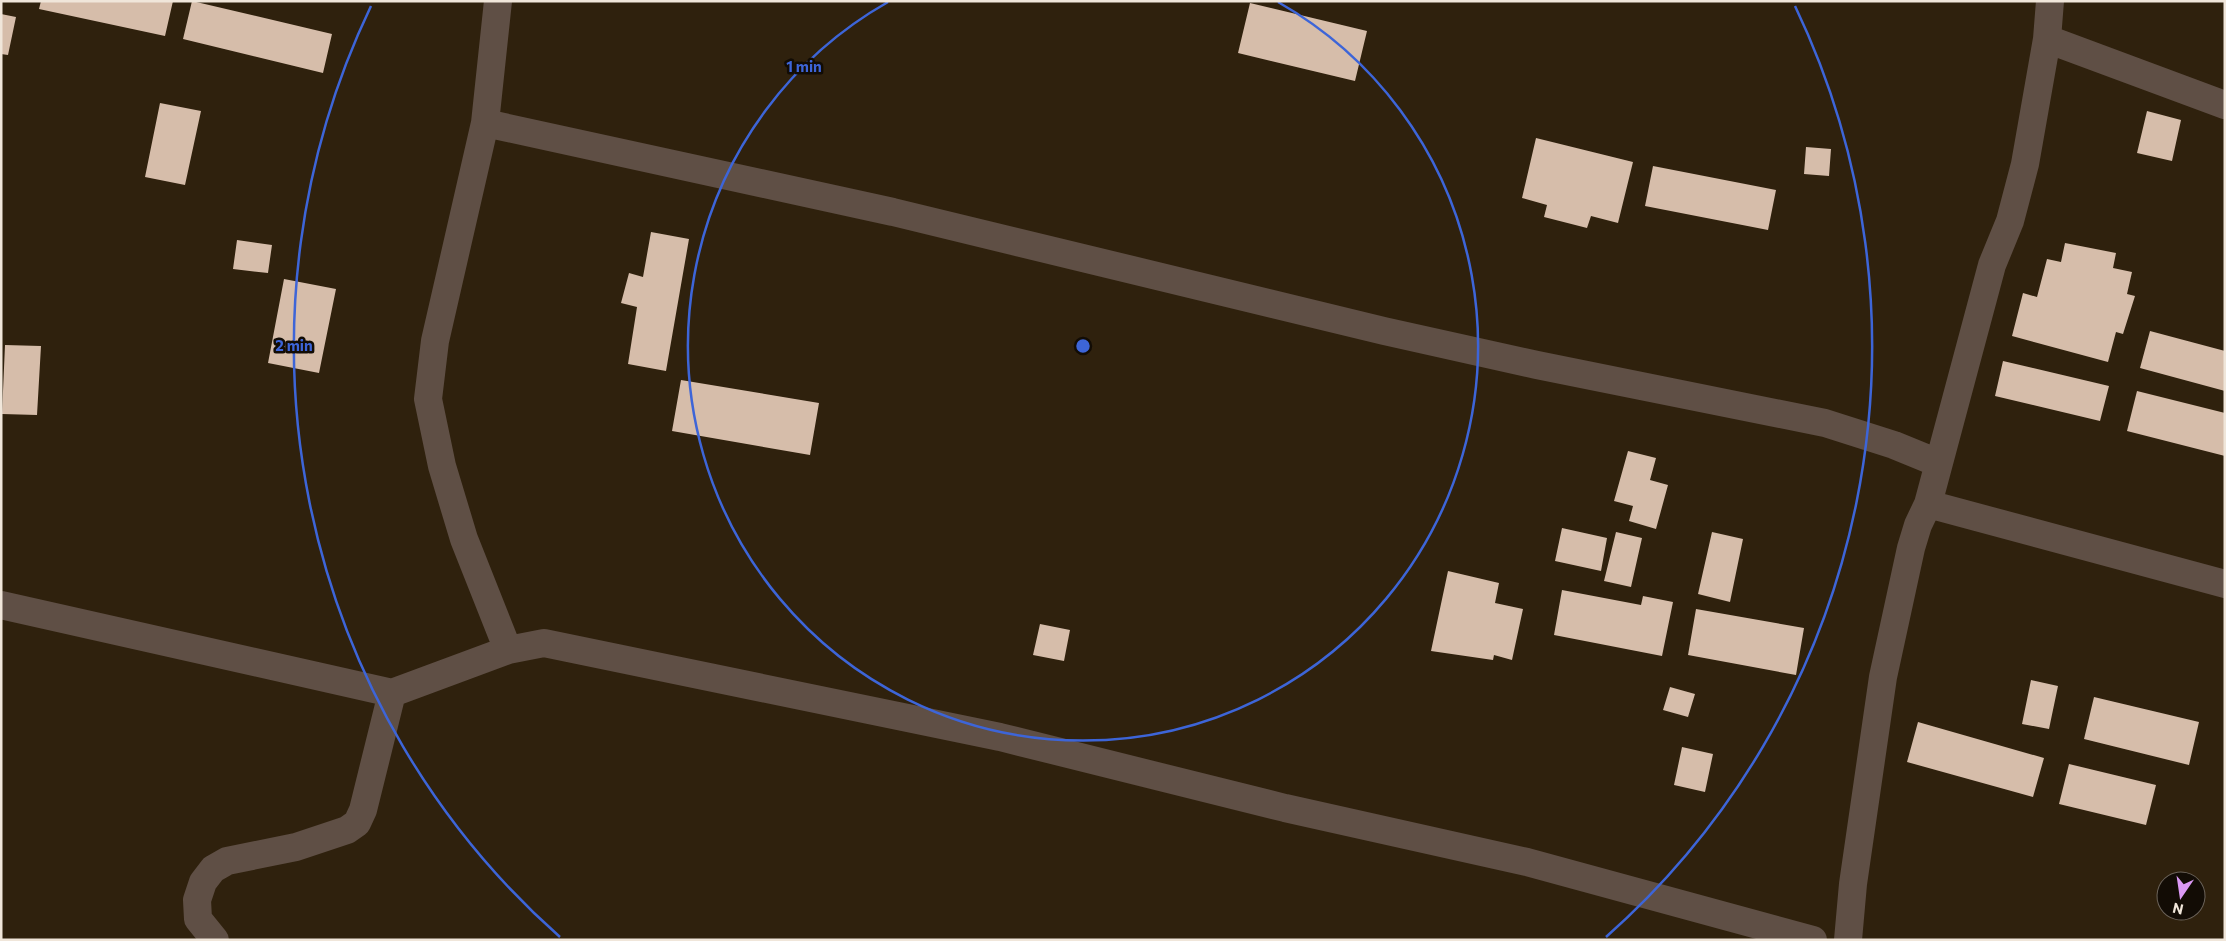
<svg xmlns="http://www.w3.org/2000/svg" width="2226" height="941" font-family="Commissioner,sans-serif">
  <style>
    .building { fill: #d6bdaa }
    .lines { fill: none; stroke-linecap: round; stroke-linejoin: round }
    .minor { stroke: #5f4f45; stroke-width: 28 }
    .ring { fill: none; stroke: #3d65d8; stroke-width: 2.5 }
    .centre { fill: #3d65d8; stroke: #120c05; stroke-width: 2.5 }
    .ring-label { font-size: 15px; text-anchor: middle; font-weight: bold; fill: #3d65d8; stroke: #120c05; stroke-width: 5; stroke-linejoin: round; paint-order: stroke }
  </style>
  <rect width="100%" height="100%" fill="#2f210d"/>
  <path class="building" d="M41 1H173L165 36 39 9Z
    M192 1 332 34 323 73 183 39Z
    M1250 3 1367 31 1355 81 1238 53Z
    M1 14 16 17 8 55 1 54Z
    M160 103 201 111 185 185 145 177Z
    M2147 111 2181 120 2172 161 2137 153Z
    M1536 138 1633 162 1618 223 1591 216 1587 228 1544 217 1547 205 1522 198Z
    M1806 147 1831 149 1829 176 1804 174Z
    M1653 166 1776 190 1768 230 1645 206Z
    M651 232 689 239 666 371 628 364 637 307 621 303 629 273 643 277Z
    M237 240 272 245 268 273 233 269Z
    M2065 243 2116 253 2113 268 2132 272 2127 294 2135 296 2123 334 2116 332 2108 362 2012 336 2023 293 2037 297 2047 259 2061 262Z
    M284 279 336 289 319 373 268 363Z
    M2150 331 2225 351V391L2140 368Z
    M5 345 41 346 37 415 2 414Z
    M2003 361 2109 386 2100 421 1995 396Z
    M681 380 819 403 810 455 672 431Z
    M2137 391 2225 413V456L2127 431Z
    M1628 451 1656 458 1650 480 1668 485 1656 529 1629 521 1633 506 1614 501Z
    M1562 528 1607 538 1601 571 1555 561Z
    M1616 532 1642 538 1631 587 1604 581Z
    M1712 532 1743 539 1730 602 1698 594Z
    M1448 571 1499 583 1495 603 1523 609 1512 660 1494 655 1493 660 1431 651Z
    M1562 590 1641 605 1643 596 1673 602 1662 656 1554 635Z
    M1696 609 1804 628 1796 675 1688 655Z
    M1040 624 1070 630 1064 661 1033 655Z
    M2031 680 2058 686 2049 729 2022 724Z
    M1670 687 1695 694 1688 717 1663 710Z
    M2094 697 2199 722 2189 765 2084 739Z
    M1918 722 2044 758 2033 797 1907 762Z
    M1682 747 1713 754 1705 792 1674 785Z
    M2069 764 2156 785 2146 825 2059 804Z"/>
  <g class="lines">
    <path class="minor" d="M498 1 485 123 435 341 428 399 442 466 464 539 508 650
      M2047 39 2225 105
      M485 123 893 212 1384 331 1537 365 1825 423 1894 445 1938 463
      M1928 504 1992 265 2010 221 2025 164 2047 39 2050 1
      M1 605 392 693 508 650 544 643 1000 737 1285 808 1527 862 1813 940
      M215 940 198 919 197 900 203 882 213 869 227 861 296 847 347 830 357 823 363 810 392 693
      M1848 940 1853 884 1883 677 1911 548 1918 525 1928 504 2225 584"/>
  </g>
  <g class="ring">
    <path d="M1278 2A395 395 0 1 1 888 2"/>
    <path d="M560 937A789 789 0 0 1 371 6M1795 6A789 789 0 0 1 1606 937"/>
  </g>
  <circle cx="1083" cy="346" r="8" class="centre"/>
  <g class="ring-label">
    <text x="804" y="72">1 min</text>
    <text x="294" y="351">2 min</text>
  </g>
  <rect width="2226" height="941" fill="none" stroke="#f0e6da" stroke-width="5"/>
  <g transform="translate(2181 896) rotate(193)"><circle r="24" fill="#120c05" stroke="#6b635a"/>
  <path d="M0-4L9 19L0 12L-9 19Z" fill="#db99f5"/>
  <text y="-8" font-size="14" font-weight="bold" text-anchor="middle" fill="#f0e6da">N</text>
  </g>
</svg>
